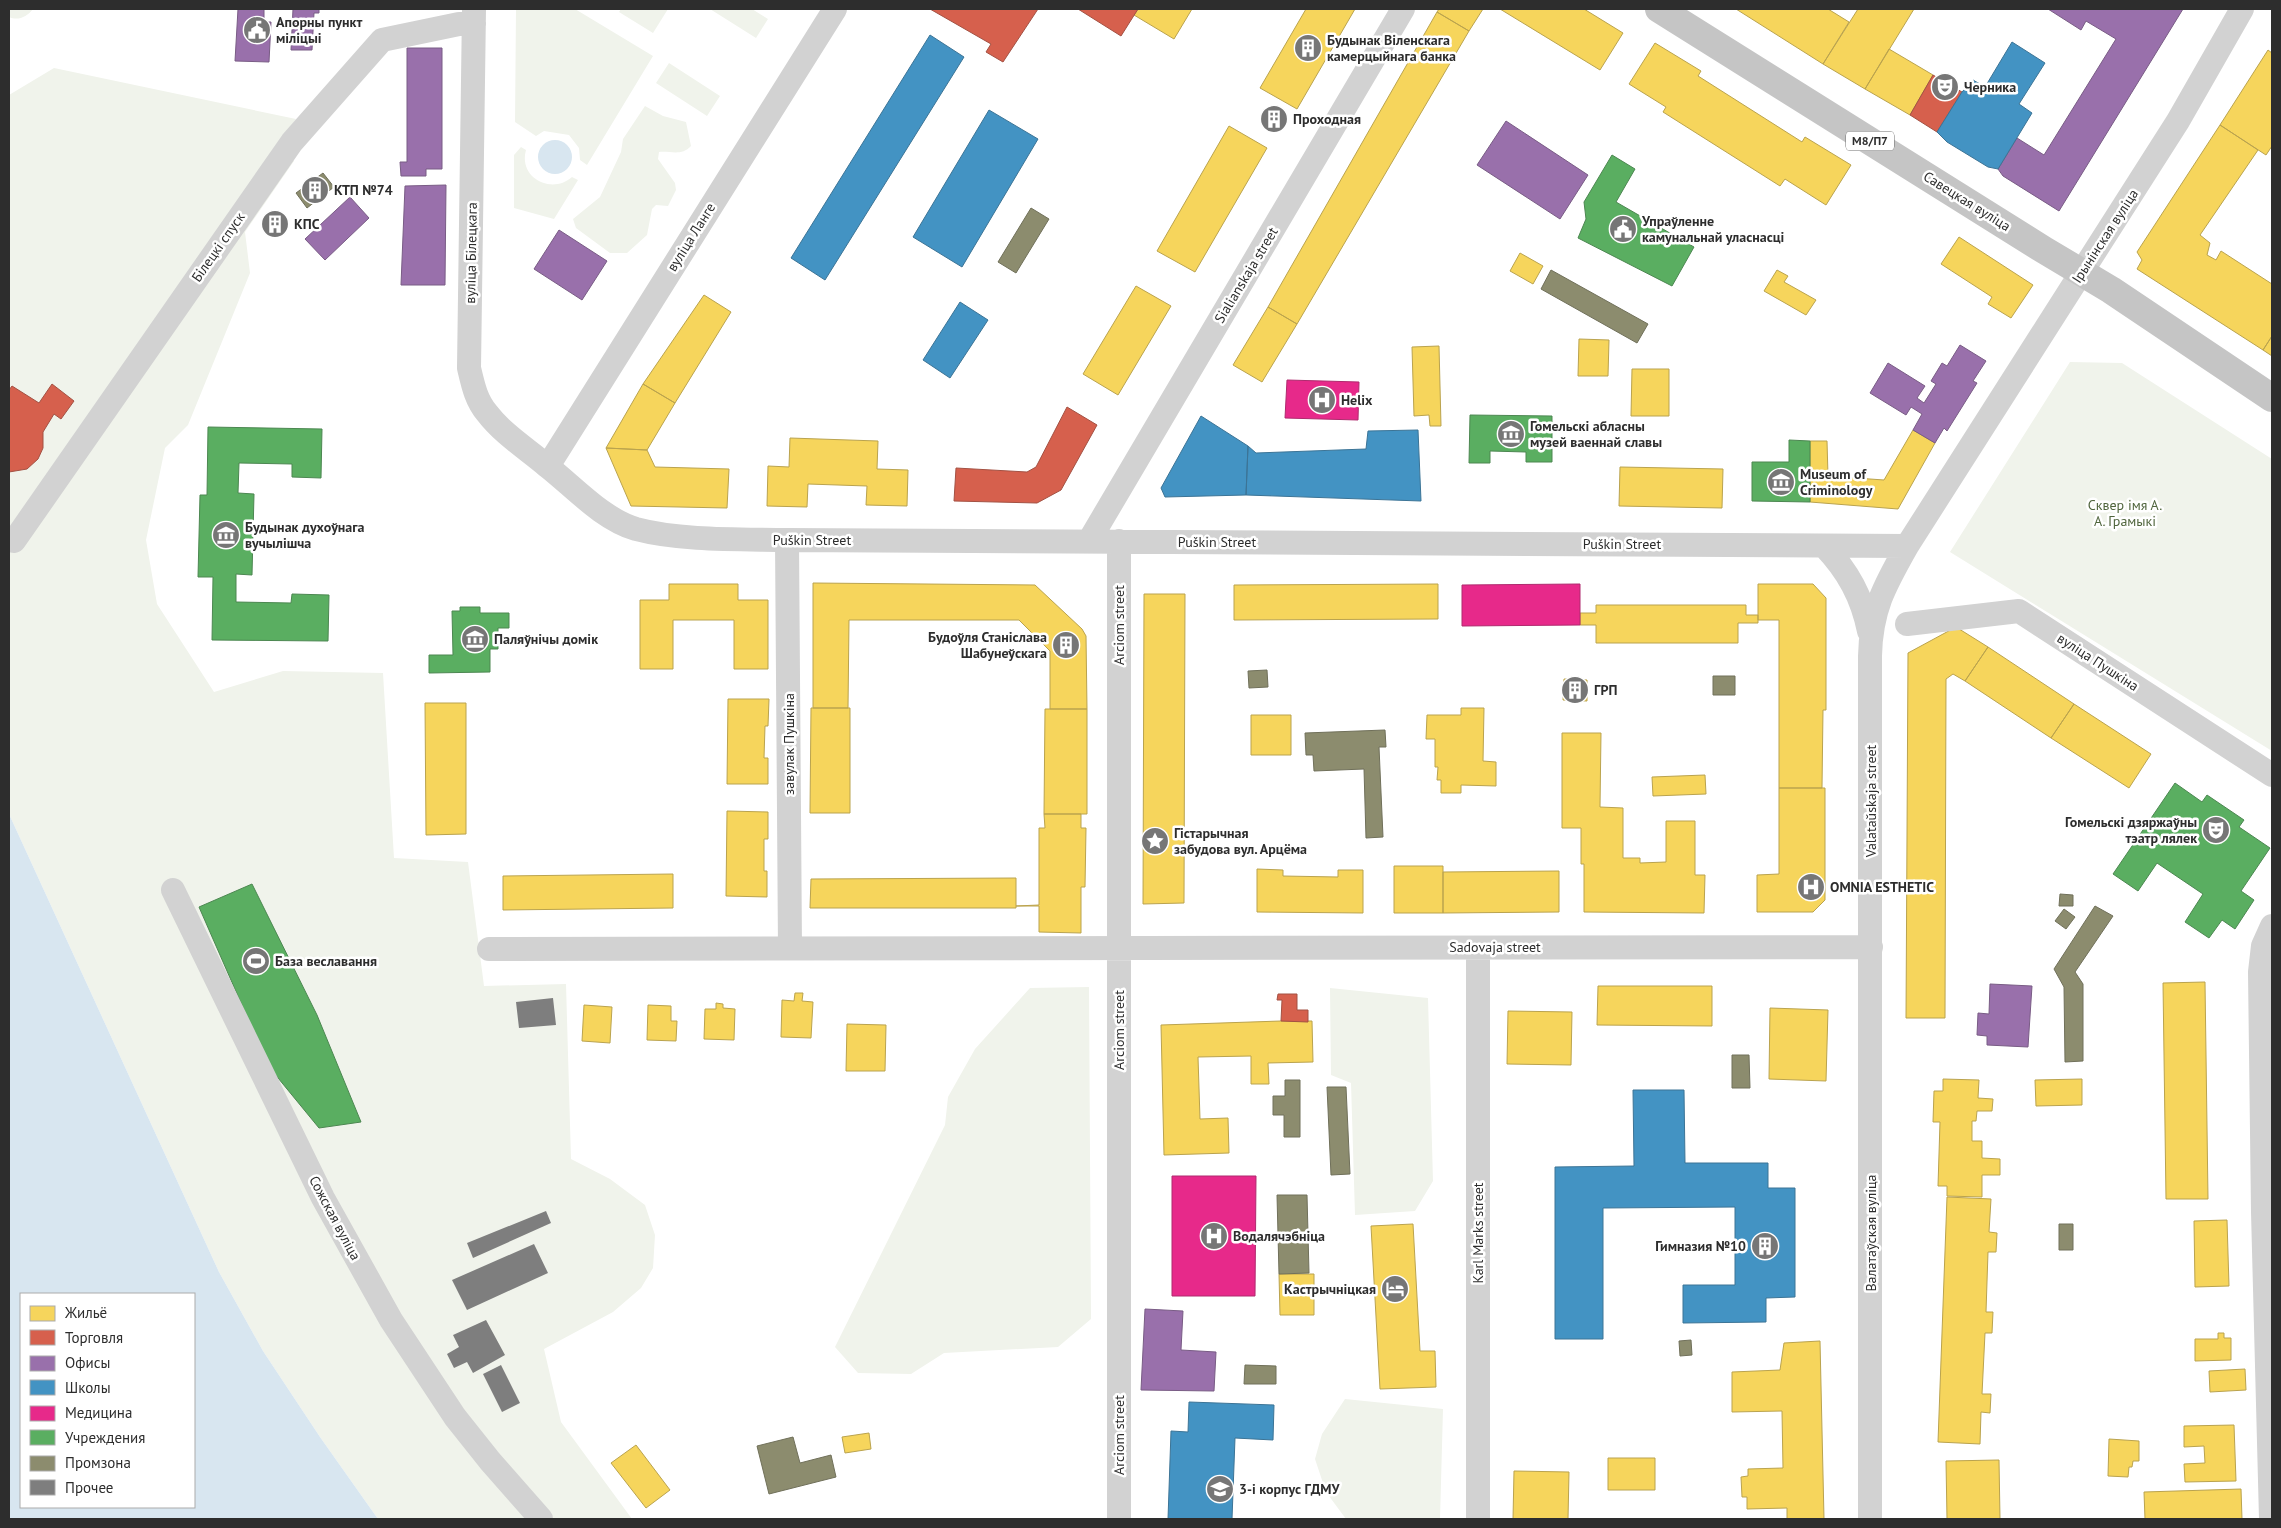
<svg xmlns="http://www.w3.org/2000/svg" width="2281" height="1528" font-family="'PT Sans',sans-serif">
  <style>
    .green { fill: #f0f3eb }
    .water { fill: #d8e6f0; fill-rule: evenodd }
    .homes { fill: #f6d55c; stroke: #baa34e }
    .shops { fill: #d6604d; stroke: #a35143 }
    .offices { fill: #9970ab; stroke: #795c85 }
    .schools { fill: #4393c3; stroke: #3c7496 }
    .health { fill: #e7298a; stroke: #af2a6e }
    .public { fill: #5aae61; stroke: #4c8751 }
    .industry { fill: #8c8c6e; stroke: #70705a }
    .building { fill: #7e7e7e }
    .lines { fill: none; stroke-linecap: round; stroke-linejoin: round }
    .minor { stroke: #d2d2d2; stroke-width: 24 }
    .major { stroke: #c5c5c5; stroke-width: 28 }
    .labels { text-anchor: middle; stroke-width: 5; stroke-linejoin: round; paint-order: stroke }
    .shield { fill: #fff; stroke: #6c6c6c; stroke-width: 1 }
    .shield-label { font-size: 12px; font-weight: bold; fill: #2d2d2d }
    .poi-label { font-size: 14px; font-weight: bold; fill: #2d2d2d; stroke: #fff; text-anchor: start }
    .street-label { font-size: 14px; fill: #2d2d2d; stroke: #fff }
    .park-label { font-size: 14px; fill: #50653d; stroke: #fff }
  </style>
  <rect width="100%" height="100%" fill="#fff"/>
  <path class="green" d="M9 9H33C27 17 18 21 9 17Z
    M516 9H575L653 56 587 165 580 160 579 148 569 135 544 131 536 136 515 122Z
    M621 9H668L653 33 619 12Z
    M710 9H752L768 19 756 38Z
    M669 63 720 96 707 116 656 83Z
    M54 68 296 119 272 152 294 161 245 232 250 273 188 425 165 448 146 540 157 604 214 692 283 671 383 673 394 858 468 862 484 986 566 984 571 1159 610 1179 645 1205 655 1235 653 1268 641 1288 613 1312 544 1349 561 1422 632 1519H378L320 1437 263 1351 219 1272 9 814V95Z
    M645 106 663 116 686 122 691 146C682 156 672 151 659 152L658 159 675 183 676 190 668 206 656 205 652 209 647 235 627 253H610L576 228 573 219 600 197 621 152 623 139Z
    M521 147 526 150C518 178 552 195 572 177L578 180 554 219 514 208V155Z
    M2070 362 2122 363 2272 459V751L1950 552Z
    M1089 987 1091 1319 1058 1347 944 1353 911 1374 858 1373 835 1347 945 1125 948 1097 975 1049 1030 988Z
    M1330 988 1428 998 1433 1181 1415 1211 1355 1215 1351 1083 1331 1075Z
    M1345 1399 1443 1409 1440 1519H1346L1326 1492 1315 1459 1322 1434Z"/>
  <path class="water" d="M538 157a17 17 0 1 1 34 0a17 17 0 1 1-34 0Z
    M9 814 219 1272 263 1351 320 1437 378 1519H9ZM21 1294H194V1507H21Z"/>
  <path class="homes" d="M1138 9H1192L1174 39 1134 15Z
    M1306 9H1355L1297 109 1260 88Z
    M1439 9H1483L1469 31 1437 12Z
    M1500 9H1584L1623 33 1600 70Z
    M1736 9H1828L1849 22 1823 64Z
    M1858 9H1914L1865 89 1823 64Z
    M1437 12 1469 31 1297 324 1268 307Z
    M1655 43 1701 71 1698 76 1802 142 1805 137 1851 165 1826 205 1785 179 1780 186 1663 112 1666 107 1629 84Z
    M1889 49 1933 75 1910 115 1865 89Z
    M2268 50 2272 53V146L2266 155 2220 125Z
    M1271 112 1282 118 1276 127 1266 121Z
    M2220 125 2258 150 2200 235 2210 243 2207 255 2216 260 2221 251 2272 284V336L2263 350 2137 269 2142 260 2137 252Z
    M1229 126 1267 148 1195 272 1157 251Z
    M1959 237 2033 285 2011 318 1988 304 1992 297 1941 264Z
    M1520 253 1543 266 1533 284 1510 271Z
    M1777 270 1788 276 1784 282 1816 300 1806 315 1764 291Z
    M1136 286 1171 306 1118 395 1083 374Z
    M704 295 731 312 675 403 643 384Z
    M1268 307 1297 324 1262 382 1233 365Z
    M2272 336V356L2263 350Z
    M1579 339 1609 340 1608 376H1578Z
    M1439 346 1441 426H1430L1429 415 1414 416 1412 347Z
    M1632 369H1669V416H1631Z
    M643 384 675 403 647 450 606 448Z
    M1913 430 1935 443 1898 509 1810 502V441H1827L1828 476 1884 480Z
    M790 438 878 441 877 469 908 470 907 506 866 505 867 486 808 484 807 507 767 506 768 466 789 467Z
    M606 448 647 450 655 467 729 469 727 508 631 506Z
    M1620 467 1723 469 1722 508 1619 506Z
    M813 583 1035 585 1082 629 1086 636 1087 709H1050V651L1019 620H849L848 708H813Z
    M669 584H738V600H768V669H734V620H673V669H640V600H669Z
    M1438 584V619L1234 620V585Z
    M1758 584H1813L1826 598V710H1823L1822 788H1779V620H1758Z
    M1144 594H1185L1184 903 1143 904Z
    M1596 605H1746V615H1758V623H1738V643H1596V625H1580V613H1596Z
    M1956 627 1988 647 1965 681 1953 674 1946 679 1945 1018H1906L1908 653Z
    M1988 647 2074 704 2051 738 1965 681Z
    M1564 679 1587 680V701L1563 700Z
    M728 699H769L768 726H765L764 758H768V784H727Z
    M425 703H466V834L426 835Z
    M2074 704 2151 754 2129 788 2051 738Z
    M811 708H850V813H810Z
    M1461 708H1484L1483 761 1496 762V786L1461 785V793H1441V780H1437L1438 767H1435V739H1426L1427 715H1461Z
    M1045 709H1087V814H1044Z
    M1251 715H1291V755H1251Z
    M1562 733H1601L1600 807 1623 808V858H1640V863L1666 862V821H1695V875H1705L1704 913 1584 912V864H1581V828H1562Z
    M1705 775 1706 794 1653 796 1652 777Z
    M1779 788H1825V900L1813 912H1757V875L1779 874Z
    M727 811 768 812V839H764V871H767V897L726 896Z
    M1044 814H1081V828H1086L1085 887H1081V933L1039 932V906H1016L1039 905V828H1045Z
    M1394 866H1443V913H1394Z
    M1257 869 1283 870V876L1338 877V870H1363V913L1257 912Z
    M1559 871V912L1443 913V872Z
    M673 874V908L503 910V876Z
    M1016 878V908H810L811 879Z
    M2205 982 2208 1199H2166L2163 983Z
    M1598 986H1712V1026L1597 1025Z
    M795 993H803L802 1001 813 1002 811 1038 781 1037 782 1000 794 1001Z
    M716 1003 723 1004V1008L735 1009 734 1040 704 1039 705 1009H716Z
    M584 1005 612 1007 610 1043 582 1041Z
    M648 1005 671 1006V1021H677L676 1041 647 1040Z
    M1770 1008 1828 1010 1826 1081 1769 1079Z
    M1508 1011 1572 1012 1571 1065 1507 1064Z
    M1281 1021H1312L1313 1062 1268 1063 1269 1084H1251V1056L1198 1057 1200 1119 1228 1118 1229 1153 1164 1155 1161 1025Z
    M847 1024 886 1025 885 1071H846Z
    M1943 1079 1979 1080 1978 1098 1993 1099 1992 1111H1977L1976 1121H1972V1141H1982V1158L2000 1159V1175H1982V1197L1947 1196V1186H1938L1940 1122H1933L1934 1091H1943Z
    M2082 1079V1105L2036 1106 2035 1080Z
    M1947 1197 1991 1199 1989 1232 1997 1233 1996 1252H1988L1986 1312H1993L1992 1333H1985L1982 1394H1991L1990 1413 1981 1412 1980 1444 1938 1442Z
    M2227 1220 2229 1286 2195 1287 2194 1221Z
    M1413 1224 1420 1351H1435L1436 1387 1380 1389 1371 1226Z
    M1279 1274H1314V1315H1280Z
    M2218 1333H2224V1338H2231V1360L2195 1361V1339H2218Z
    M1820 1341 1824 1519H1787V1508L1747 1509V1497H1742L1741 1477 1748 1476V1469L1783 1468 1782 1411 1732 1412V1372L1780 1370 1784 1343Z
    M2245 1369 2246 1390 2210 1392 2209 1371Z
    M2234 1425 2236 1481 2185 1482 2184 1464 2205 1463 2204 1446 2184 1447V1426Z
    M869 1433 871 1449 845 1453 842 1437Z
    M2109 1439 2139 1441V1461H2133L2132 1467H2129L2128 1477 2108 1476Z
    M636 1445 670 1490 646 1508 611 1463Z
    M1608 1458H1655V1490H1608Z
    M1999 1460 2000 1519H1947L1946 1461Z
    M1514 1471 1569 1472 1568 1519H1513Z
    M2241 1489 2242 1519H2145L2144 1492Z"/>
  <path class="shops" d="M930 9H1038L1003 62 986 52 991 44Z
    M1078 9H1138L1121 36Z
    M1933 75 1962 92 1937 132 1910 115Z
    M52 384 74 401 61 419 54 414 43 432V448L38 459 27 469 9 472V390L12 386 39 403Z
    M1067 407 1097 425 1061 490 1037 503 954 501 956 468 1027 472 1036 467Z
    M1278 994H1297V1010H1308V1022L1281 1021 1282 1000H1277Z"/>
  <path class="offices" d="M238 9H264V22H271L269 62 235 61Z
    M293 9H319V13H314L312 50H291Z
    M2048 9H2183L2059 211 2003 176 1998 169 2017 138 2044 155 2116 39 2086 21 2081 30Z
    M407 48H442V169H426V176H401L400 162H407Z
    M1506 121 1588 175 1560 219 1477 165Z
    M446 185 445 285H401L405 186Z
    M350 197 369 218 325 260 305 239Z
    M559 230 607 261 582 300 534 269Z
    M1960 345 1986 361 1973 381 1977 383 1947 431 1944 428 1935 443 1913 430 1922 414 1911 407 1906 415 1870 393 1888 363 1925 386 1917 398 1924 403 1936 384 1931 381 1942 363 1947 366Z
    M1990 984 2032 986 2028 1047 1987 1045V1036L1977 1035 1978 1013 1989 1014Z
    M1145 1309 1183 1311 1181 1350 1216 1352 1214 1391 1141 1390Z"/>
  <path class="schools" d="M930 35 964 57 825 280 791 258Z
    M2012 42 2045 63 2019 104 2032 113 1998 169 1988 167 1947 142 1937 132 1962 92 1973 80 1985 87Z
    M989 110 1038 139 962 267 913 237Z
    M960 302 988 320 950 378 923 360Z
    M1201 416 1248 446 1246 495 1165 497 1161 488Z
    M1418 430 1421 501 1246 495 1248 446 1256 453 1366 449 1368 431Z
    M1633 1090H1684L1685 1163H1768V1188H1795V1297L1766 1298V1322L1683 1323V1285H1735V1207L1603 1208V1339H1555V1167L1634 1166Z
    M1189 1402 1274 1405 1273 1440 1235 1438 1232 1519H1168L1171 1431 1188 1432Z"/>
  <path class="health" d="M1287 380 1359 382 1358 420 1285 418Z
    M1580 584V625L1462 626V585Z
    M1172 1176H1256L1255 1296H1172Z"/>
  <path class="public" d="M1612 155 1635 169 1616 202 1694 247 1672 286 1578 238 1586 219 1584 202Z
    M1470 415 1552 416V462H1526V452L1490 451V463H1469Z
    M208 427 322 429 321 478 292 477V464L239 463 238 493 254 494 252 575 236 574V602L291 603 292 594 329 595 328 641 212 640 213 577H198L200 495H207Z
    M1789 440 1810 441V502L1752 501V462H1789Z
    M460 607H480V613H509V628H498V649H490V672L429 673V655H453L452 611H460Z
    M2175 783 2202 802 2207 795 2244 820 2239 827 2270 848 2241 891 2254 900 2235 929 2222 920 2209 938 2185 922 2203 894 2157 863 2138 891 2113 874Z
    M252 884 317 1015 361 1122 319 1128 269 1067 199 907Z"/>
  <path class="industry" d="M323 173 334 187 307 208 296 193Z
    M1031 208 1049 219 1016 273 998 262Z
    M266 224a9 9 0 1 1 18 0a9 9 0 1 1-18 0Z
    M1551 270 1648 324 1637 343 1541 289Z
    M1267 670 1268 687 1249 688 1248 671Z
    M1713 676H1735V695H1713Z
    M1385 730 1386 747H1379L1383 837 1366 838 1364 769 1314 771 1313 755H1306L1305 733Z
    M2060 894 2073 895V906H2059Z
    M2095 906 2113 916 2075 972 2083 984V1061L2065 1062 2064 987 2054 969Z
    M2064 909 2075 917 2066 929 2055 921Z
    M1732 1055H1749L1750 1088H1732Z
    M1285 1080H1300V1137H1284V1115H1273V1096H1285Z
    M1327 1087H1346L1350 1174 1331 1175Z
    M1277 1195H1307L1309 1273 1279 1274Z
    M2059 1224H2073V1250H2059Z
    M1691 1340 1692 1355 1680 1356 1679 1341Z
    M1245 1365 1276 1366V1384H1244Z
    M793 1437 800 1463 831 1455 836 1477 769 1494 757 1446Z"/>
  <path class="building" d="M553 998 556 1025 519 1028 516 1002Z
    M546 1211 551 1223 473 1258 467 1243Z
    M534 1244 548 1273 467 1310 452 1280Z
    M486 1320 505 1355 473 1373 467 1362 454 1368 447 1354 459 1347 453 1335Z
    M501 1365 520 1403 502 1412 483 1374Z"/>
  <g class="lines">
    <path class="minor" d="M474 9 469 368C473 385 476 400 487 413 503 434 527 449 547 466 574 487 602 519 636 529 681 541 741 539 787 540L1907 546
      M548 466 835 9
      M787 540 790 948
      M14 541 292 142 382 40 459 24H474
      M1089 541 1403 9
      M1824 546C1848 571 1862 597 1869 631
      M1907 624 2019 611 2272 775
      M173 890 323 1198 391 1320 455 1417 490 1461 541 1519
      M489 949 1871 947
      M1119 1519V541
      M1478 1519V948
      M1870 1519V656C1871 609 1885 585 1907 546L2178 121 2242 9
      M2271 1519 2263 1212 2260 972 2263 946 2272 926"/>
    <path class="major" d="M1659 9 2044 250 2111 290 2272 398"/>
  </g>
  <defs>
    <g id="civic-disc" transform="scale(1.4375)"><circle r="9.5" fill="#767676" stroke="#fff"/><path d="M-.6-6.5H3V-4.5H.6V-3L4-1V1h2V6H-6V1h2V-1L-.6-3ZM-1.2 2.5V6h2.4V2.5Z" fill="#fff"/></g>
    <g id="building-disc" transform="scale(1.4375)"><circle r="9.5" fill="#767676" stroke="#fff"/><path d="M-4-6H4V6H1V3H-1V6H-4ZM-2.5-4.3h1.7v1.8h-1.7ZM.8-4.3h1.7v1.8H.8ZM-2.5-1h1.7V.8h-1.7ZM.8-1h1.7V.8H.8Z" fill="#fff"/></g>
    <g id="theatre-disc" transform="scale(1.4375)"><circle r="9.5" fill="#767676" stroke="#fff"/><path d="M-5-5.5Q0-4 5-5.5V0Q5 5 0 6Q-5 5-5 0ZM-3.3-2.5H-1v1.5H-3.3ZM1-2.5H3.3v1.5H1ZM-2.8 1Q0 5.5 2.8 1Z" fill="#fff"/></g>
    <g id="hospital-disc" transform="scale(1.4375)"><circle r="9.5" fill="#767676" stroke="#fff"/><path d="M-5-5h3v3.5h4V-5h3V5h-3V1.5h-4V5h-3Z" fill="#fff"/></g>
    <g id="museum-disc" transform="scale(1.4375)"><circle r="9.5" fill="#767676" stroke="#fff"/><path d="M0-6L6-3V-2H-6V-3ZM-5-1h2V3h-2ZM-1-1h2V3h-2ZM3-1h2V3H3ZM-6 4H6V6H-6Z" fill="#fff"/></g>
    <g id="sight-disc" transform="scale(1.4375)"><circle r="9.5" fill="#767676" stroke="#fff"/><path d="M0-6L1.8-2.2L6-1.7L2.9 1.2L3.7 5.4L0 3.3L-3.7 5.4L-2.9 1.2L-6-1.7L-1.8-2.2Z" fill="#fff"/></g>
    <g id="stadium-disc" transform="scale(1.4375)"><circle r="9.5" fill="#767676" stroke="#fff"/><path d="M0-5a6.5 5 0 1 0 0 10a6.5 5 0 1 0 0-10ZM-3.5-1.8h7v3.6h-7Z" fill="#fff"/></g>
    <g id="hotel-disc" transform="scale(1.4375)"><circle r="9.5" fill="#767676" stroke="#fff"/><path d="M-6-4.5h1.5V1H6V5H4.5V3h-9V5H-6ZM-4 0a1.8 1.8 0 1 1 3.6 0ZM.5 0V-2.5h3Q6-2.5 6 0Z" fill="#fff"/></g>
    <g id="university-disc" transform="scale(1.4375)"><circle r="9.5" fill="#767676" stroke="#fff"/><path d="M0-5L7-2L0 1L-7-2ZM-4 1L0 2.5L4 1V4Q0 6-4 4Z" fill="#fff"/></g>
  </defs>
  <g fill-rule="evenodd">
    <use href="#civic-disc" x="257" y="30"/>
    <use href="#building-disc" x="1308" y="48"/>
    <use href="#theatre-disc" x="1945" y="87"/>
    <use href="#building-disc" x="1274" y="119"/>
    <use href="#building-disc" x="315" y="190"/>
    <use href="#building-disc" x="275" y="224"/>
    <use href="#civic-disc" x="1623" y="229"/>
    <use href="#hospital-disc" x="1322" y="400"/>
    <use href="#museum-disc" x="1511" y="434"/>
    <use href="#museum-disc" x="1781" y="482"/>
    <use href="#museum-disc" x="226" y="535"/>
    <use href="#museum-disc" x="475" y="639"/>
    <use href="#building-disc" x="1066" y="645"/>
    <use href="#building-disc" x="1575" y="690"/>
    <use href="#theatre-disc" x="2216" y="830"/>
    <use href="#sight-disc" x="1155" y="841"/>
    <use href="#hospital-disc" x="1811" y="887"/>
    <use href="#stadium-disc" x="256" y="961"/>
    <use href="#hospital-disc" x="1214" y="1236"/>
    <use href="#building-disc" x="1765" y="1246"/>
    <use href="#hotel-disc" x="1395" y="1289"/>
    <use href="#university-disc" x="1220" y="1489"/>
  </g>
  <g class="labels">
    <rect class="shield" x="1846" y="131.5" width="48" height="19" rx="4"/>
    <g class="shield-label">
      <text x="1870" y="145">М8/П7</text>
    </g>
    <g class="poi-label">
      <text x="276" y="27">Апорны пункт<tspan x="276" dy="16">міліцыі</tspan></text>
      <text x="1327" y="45">Будынак Віленскага<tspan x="1327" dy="16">камерцыйнага банка</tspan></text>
      <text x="1964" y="92">Черника</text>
      <text x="1293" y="124">Проходная</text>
      <text x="334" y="195">КТП №74</text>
      <text x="1642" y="226">Упраўленне<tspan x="1642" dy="16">камунальнай уласнасці</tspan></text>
      <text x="294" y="229">КПС</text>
      <text x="1341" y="405">Helix</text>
      <text x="1530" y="431">Гомельскі абласны<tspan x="1530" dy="16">музей ваеннай славы</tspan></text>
      <text x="1800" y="479">Museum of<tspan x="1800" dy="16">Criminology</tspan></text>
      <text x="245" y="532">Будынак духоўнага<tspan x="245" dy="16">вучылішча</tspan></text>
      <text x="1047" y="642" text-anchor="end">Будоўля Станіслава<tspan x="1047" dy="16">Шабунеўскага</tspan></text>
      <text x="494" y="644">Паляўнічы домік</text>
      <text x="1594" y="695">ГРП</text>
      <text x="2197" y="827" text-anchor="end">Гомельскі дзяржаўны<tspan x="2197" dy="16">тэатр лялек</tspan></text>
      <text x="1174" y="838">Гістарычная<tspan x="1174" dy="16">забудова вул. Арцёма</tspan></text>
      <text x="1830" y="892">OMNIA ESTHETIC</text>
      <text x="275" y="966">База веславання</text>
      <text x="1233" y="1241">Водалячэбніца</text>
      <text x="1746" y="1251" text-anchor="end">Гимназия №10</text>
      <text x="1376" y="1294" text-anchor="end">Кастрычніцкая</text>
      <text x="1239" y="1494">3-і корпус ГДМУ</text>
    </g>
    <g class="street-label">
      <text transform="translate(1967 201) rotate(32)" y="5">Савецкая вуліца</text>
      <text transform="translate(2105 236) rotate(-57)" y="5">Ірынінская вуліца</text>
      <text transform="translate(691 237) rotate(-58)" y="5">вуліца Ланге</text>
      <text transform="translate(218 247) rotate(-55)" y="5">Білецкі спуск</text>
      <text transform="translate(471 253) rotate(-89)" y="5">вуліца Білецкага</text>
      <text transform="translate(1246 275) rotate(-59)" y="5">Sialianskaja street</text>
      <text x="812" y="545">Puškin Street</text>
      <text x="1217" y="547">Puškin Street</text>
      <text x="1622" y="549">Puškin Street</text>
      <text transform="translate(1119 625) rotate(-90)" y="5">Arciom street</text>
      <text transform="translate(2098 662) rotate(33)" y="5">вуліца Пушкіна</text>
      <text transform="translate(789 744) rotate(-90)" y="5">завулак Пушкіна</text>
      <text transform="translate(1871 801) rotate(-90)" y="5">Valataŭskaja street</text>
      <text x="1495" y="952">Sadovaja street</text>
      <text transform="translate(1119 1030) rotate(-90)" y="5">Arciom street</text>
      <text transform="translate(335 1218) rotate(62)" y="5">Сожская вуліца</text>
      <text transform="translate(1478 1233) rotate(-90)" y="5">Karl Marks street</text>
      <text transform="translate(1871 1233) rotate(-90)" y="5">Валатаўская вуліца</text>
      <text transform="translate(1119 1435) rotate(-90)" y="5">Arciom street</text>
    </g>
    <g class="park-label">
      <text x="2125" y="510">Сквер імя А.<tspan x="2125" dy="16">А. Грамыкі</tspan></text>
    </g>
  </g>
  <rect width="2281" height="1528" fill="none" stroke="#2d2d2d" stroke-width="20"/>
  <rect x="20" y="1293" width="175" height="215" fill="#ffffff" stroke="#ababab"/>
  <rect x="30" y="1306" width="25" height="15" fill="#f6d55c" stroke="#ababab"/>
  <text x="65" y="1318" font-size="15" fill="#2d2d2d">Жильё</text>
  <rect x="30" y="1330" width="25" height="15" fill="#d6604d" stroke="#ababab"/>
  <text x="65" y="1343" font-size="15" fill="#2d2d2d">Торговля</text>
  <rect x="30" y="1356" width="25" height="15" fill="#9970ab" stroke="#ababab"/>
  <text x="65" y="1368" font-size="15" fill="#2d2d2d">Офисы</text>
  <rect x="30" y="1380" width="25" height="15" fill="#4393c3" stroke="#ababab"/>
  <text x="65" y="1393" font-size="15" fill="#2d2d2d">Школы</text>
  <rect x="30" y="1406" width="25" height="15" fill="#e7298a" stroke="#ababab"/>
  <text x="65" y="1418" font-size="15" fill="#2d2d2d">Медицина</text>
  <rect x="30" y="1430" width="25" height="15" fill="#5aae61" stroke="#ababab"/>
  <text x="65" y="1443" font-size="15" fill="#2d2d2d">Учреждения</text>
  <rect x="30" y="1456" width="25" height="15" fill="#8c8c6e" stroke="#ababab"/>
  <text x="65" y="1468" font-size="15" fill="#2d2d2d">Промзона</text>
  <rect x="30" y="1480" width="25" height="15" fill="#7e7e7e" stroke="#ababab"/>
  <text x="65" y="1493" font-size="15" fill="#2d2d2d">Прочее</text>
</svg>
